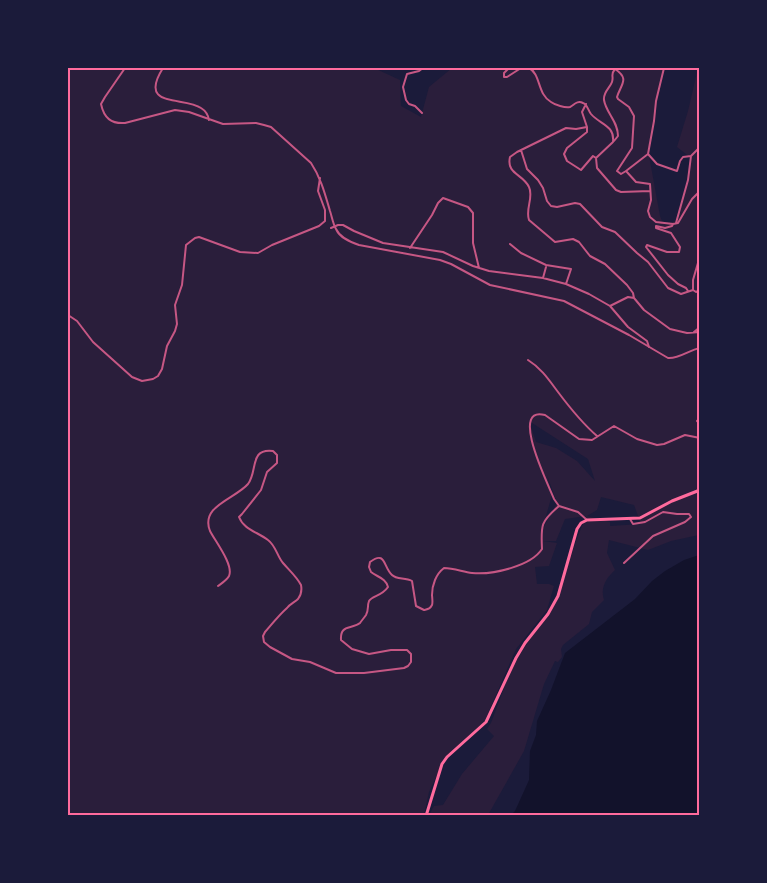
<svg xmlns="http://www.w3.org/2000/svg" width="767" height="883" font-family="Roboto,sans-serif">
  <style>
    .green { fill: #2a1e3b; fill-rule: evenodd }
    .water { fill: #12122b }
    .lines { fill: none; stroke-linecap: round; stroke-linejoin: round }
    .minor { stroke: #c65784; stroke-width: 2 }
    .tertiary { stroke: #c65784; stroke-width: 2 }
    .trunk { stroke: #ff6b9d; stroke-width: 3 }
    .neatline { fill: none; stroke: #ff6b9d; stroke-width: 2 }
  </style>
  <rect width="100%" height="100%" fill="#1b1b3a"/>
  <path class="green" d="M68 68H377L376 69 400 80 401 106 421 117 429 87 452 68H664L648 150 660 216 662 221 666 223 677 221 688 180 691 158 677 147 688 111 698 68H699V535L671 541 648 550 609 540 607 553 615 570C606 578 600 588 604 600L592 612 589 624 563 645 561 649 562 657 558 662 555 661 544 684 524 751 488 815H429L434 806 443 805 462 774 494 736 487 729 491 723 512 667 558 596 576 541 586 516 565 519 556 541H543L557 543 549 566 535 567 537 584H549L554 586 547 610 516 649 482 727 446 756 429 792 424 815H68ZM529 421 588 459 595 481 577 461 556 448 536 442ZM547 475 557 503 542 530 552 495ZM601 497 634 505 641 524 610 526V522L587 516 597 510Z"/>
  <path class="water" d="M699 555V815H511L515 811 529 780 530 751 536 735 537 721 551 690 565 653 635 599 652 581 665 571 684 560Z"/>
  <g class="lines">
    <path class="minor" d="M509 68 504 73V77H507L521 68
      M529 68C541 74 537 94 551 102 555 105 565 108 570 107 574 105 577 100 583 103 587 104 588 110 591 114 599 124 615 125 613 142L596 158 593 156 581 170 567 161 564 154 567 148 587 132V127L582 112 586 104
      M664 68 656 101 654 121 648 154 657 164 677 171 680 161 683 157 691 156 688 180 676 223
      M422 113 415 106 409 104 406 100 403 87 407 74 419 71 423 68
      M587 127 576 129 566 128 517 152 510 157C506 174 523 174 529 187 534 197 525 209 529 220L555 242 573 239 579 242 590 256 605 264 627 285 633 293 634 298 644 310 670 329 687 333 700 332
      M614 141 618 136C618 121 606 113 604 100 603 92 610 88 612 82 614 76 610 75 615 69 630 79 621 84 617 97L618 99 629 107 634 116 632 148 617 171 621 174 626 171
      M521 150 527 169 538 180 543 188 547 201 551 206 557 207 575 203 580 204 602 227 615 232 637 253 648 262 668 288 681 294 693 290 696 292 700 290
      M648 154 626 171 636 182 650 184 651 200 648 211 650 217 656 222 673 224
      M691 156 700 147
      M596 158 597 168 616 190 621 192 650 191
      M331 228 338 225H343L354 231 383 243 443 252 473 266 489 271 543 278 566 284 589 294 610 306 628 327 647 341 649 347
      M510 244 521 253 546 265 571 269 566 284
      M410 248 432 215 438 203 443 198 468 207 473 213V243L479 268
      M543 278 546 267
      M693 290V280L700 256
      M688 291 686 288 678 284 668 275 646 247 647 245 667 252H679L680 247 671 233 656 228V226L665 228 672 226 673 224 678 223 692 199 700 191
      M610 306 628 297 634 298
      M694 332 700 327
      M528 360C541 368 549 380 558 392 570 408 582 423 597 436
      M700 418 697 421 700 424
      M587 520 578 512 559 506 554 499C550 488 508 405 545 415L579 439 592 440 614 426 637 439 657 445 664 444 685 435 700 438
      M624 563 653 536 685 522 691 517 689 514H677L663 512 645 522 633 524 630 519
      M218 586C222 583 227 580 229 576 234 565 215 541 210 531 200 506 235 499 248 484 258 471 249 448 273 451L277 455V463L267 472 261 490 242 514 239 517C244 530 258 532 268 540 276 546 277 556 283 563 289 570 297 577 301 585 302 590 301 595 298 599 295 602 290 604 287 608 279 615 272 624 265 632L263 636 264 642 270 647 292 659 310 662 336 673H364L404 668 408 666 411 662V654L407 650H391L369 654 352 649 341 640C340 624 351 630 360 623 362 620 364 618 366 615 369 610 367 606 369 601 372 596 382 596 388 587 386 578 377 577 371 572L369 567 370 562C386 550 383 567 392 575 397 580 405 577 412 581L416 606 424 610C428 609 430 609 432 605 433 603 432 596 432 595 432 585 436 574 444 568 454 568 463 572 472 573 493 575 531 566 542 549 541 526 540 522 559 506"/>
    <path class="tertiary" d="M125 68 105 97 101 104C104 118 111 124 125 123L175 110 189 112 223 124 256 123 264 125 271 127 311 163C321 178 325 194 330 211 332 217 333 224 336 229 340 238 350 242 359 245L440 260 451 264 490 285 564 301 629 335 668 358C679 359 689 350 700 348
      M163 68C137 109 185 96 201 108 206 111 208 114 209 120
      M68 315 77 321 93 342 132 377 142 381 153 379 158 376 162 369 167 346 175 331 177 324 175 305 182 285 186 245 195 238 199 237 240 252 258 253 272 245 319 226 325 221V210L318 191 320 178"/>
    <path class="trunk" d="M426 816 442 764 447 757 486 722 516 658 525 643 548 614 558 596 577 529 581 523 587 520 640 518 672 501 700 490"/>
  </g>
  <rect width="767" height="883" fill="none" stroke="#1b1b3a" stroke-width="138"/>
  <rect x="69" y="69" width="629" height="745" class="neatline"/>
</svg>
